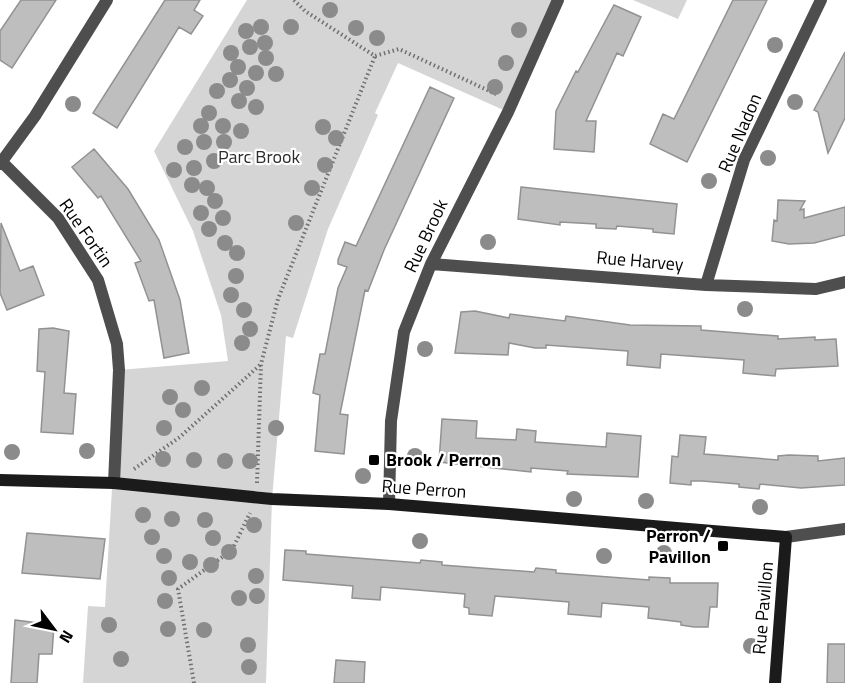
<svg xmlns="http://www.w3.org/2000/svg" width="845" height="683" font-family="'Titillium Web',sans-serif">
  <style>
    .green { fill: #d5d5d5 }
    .building { fill: #bebebe; stroke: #929292; stroke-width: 1.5 }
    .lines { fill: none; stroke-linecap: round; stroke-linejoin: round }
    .path { stroke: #707070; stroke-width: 4; stroke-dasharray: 1.5 3; stroke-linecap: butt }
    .street { stroke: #4e4e4e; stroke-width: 12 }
    .secondary { stroke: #1b1b1b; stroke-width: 12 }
    .tree { fill: #8b8b8b }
    .poi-dot { fill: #000; stroke: #fff; stroke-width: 2 }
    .labels { text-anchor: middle; stroke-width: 4.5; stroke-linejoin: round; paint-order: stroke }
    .street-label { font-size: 18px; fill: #000; stroke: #fff }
    .park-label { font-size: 18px; fill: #2c2c2c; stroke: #fff }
    .poi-label { font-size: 18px; font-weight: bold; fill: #000; stroke: #fff; text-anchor: start }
  </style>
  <rect width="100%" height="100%" fill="#fff"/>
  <path class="green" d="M247 0H558L508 112 398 63 375 113 378 115 328 229 293 338 286 336 272 499 266 683H83L88 606 105 607 119 370 228 361 221 315 193 231 154 151Z
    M633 0H687L678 19Z"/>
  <path class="building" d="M21 0H56L12 68 0 60V31Z
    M165 0H200L194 10 203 16 191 34 179 27 117 128 93 113Z
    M733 0H767L687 162 650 144 663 114 674 119Z
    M614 5 641 17 623 56 617 53 586 121H596L594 152 554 149 556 111 576 71 578 72Z
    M845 52V118L828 153 818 112 814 110Z
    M430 87 454 98 384 250 368 291 365 290 340 414 348 415 344 454 315 451 320 395 313 393 320 354H325L338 288 347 267 338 264V260L345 242 356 246Z
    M94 149 128 189 159 240 180 300 189 353 164 358 154 300 149 301 135 263 141 261 101 196 98 198 72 167Z
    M521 187 677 204 674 234 653 232V229L617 226 616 229 596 228V224L560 222V225L518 219Z
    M778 200 805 201 800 210 804 209V218L845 207V235L814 243 789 244 772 241 774 220 777 221Z
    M1 223 20 271 33 266 44 295 7 310 0 293Z
    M475 311 509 318 510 314 565 321 566 316 630 325 701 326V330L778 336V339L815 337V340L836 339 838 366 776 369 775 376 743 373 744 360 661 354 660 368 627 365 628 351 546 345V348H535L509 343 508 355 455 353 461 312Z
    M53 328 69 331 64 393 76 394 73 434 41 432 45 372 37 371 39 329Z
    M442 419 477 421 476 438 516 440 517 429 536 431 535 442 606 447 607 433 641 436 638 477 567 474 568 471 531 468V472L439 462Z
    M680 435 706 437 704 454 778 460V456L789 455 818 456V461L845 458V485L801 488 760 484 759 489 739 487V484L702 481H691V485L670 483 672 456 678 457Z
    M27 533 105 539 100 579 22 573Z
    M285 550 306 551V554L420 563 421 560 442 562V565L534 572 536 568 556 570V573L649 580V577L670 578V583H718L717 607H710L708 627H694L681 625V622L648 618 649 607 602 603 601 617 568 614 569 602 495 596 492 616 469 614V608L464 607 465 594 381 587 380 600 352 598 353 586 283 580Z
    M15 620 54 625 52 654H39L37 683H11Z
    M828 644H845V683H827Z
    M336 660 365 662 364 683H334Z"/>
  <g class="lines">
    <path class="path" d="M294 0 305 11 375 56 399 49 498 95
      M134 469 180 437 260 365
      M257 483 261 364 278 299 375 56
      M194 683 178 589 232 550 250 513"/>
    <path class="street" d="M2 162 58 218 98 280 117 344 119 370 114 483
      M0 164 35 116 107 0
      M431 264 706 285 816 289 845 282
      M706 285 744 160 821 0
      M389 504 391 421 404 332 431 264 508 112 558 0
      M786 537 845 529"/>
    <path class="secondary" d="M0 480 114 483 272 499 389 504 786 537 775 683"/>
  </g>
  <g class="tree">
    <circle cx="330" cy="10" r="8"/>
    <circle cx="261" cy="27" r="8"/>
    <circle cx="291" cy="27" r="8"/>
    <circle cx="356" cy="28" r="8"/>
    <circle cx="519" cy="30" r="8"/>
    <circle cx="246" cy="31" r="8"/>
    <circle cx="377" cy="38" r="8"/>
    <circle cx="265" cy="43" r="8"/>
    <circle cx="775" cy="45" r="8"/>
    <circle cx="250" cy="47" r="8"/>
    <circle cx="231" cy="53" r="8"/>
    <circle cx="266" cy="58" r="8"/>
    <circle cx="506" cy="63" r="8"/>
    <circle cx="238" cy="67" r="8"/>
    <circle cx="256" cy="73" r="8"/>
    <circle cx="276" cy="74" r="8"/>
    <circle cx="230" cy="80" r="8"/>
    <circle cx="495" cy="87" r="8"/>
    <circle cx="247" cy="88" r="8"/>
    <circle cx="217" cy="91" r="8"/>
    <circle cx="239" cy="101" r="8"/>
    <circle cx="795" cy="102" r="8"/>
    <circle cx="73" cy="104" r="8"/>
    <circle cx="256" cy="107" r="8"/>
    <circle cx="209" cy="113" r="8"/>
    <circle cx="201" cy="126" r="8"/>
    <circle cx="223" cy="126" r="8"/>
    <circle cx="323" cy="127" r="8"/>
    <circle cx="241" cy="131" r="8"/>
    <circle cx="336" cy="138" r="8"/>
    <circle cx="204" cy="142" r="8"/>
    <circle cx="224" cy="142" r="8"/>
    <circle cx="185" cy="147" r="8"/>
    <circle cx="768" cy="158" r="8"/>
    <circle cx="214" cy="161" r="8"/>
    <circle cx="325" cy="165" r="8"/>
    <circle cx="194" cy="168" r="8"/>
    <circle cx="174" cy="170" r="8"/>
    <circle cx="709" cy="181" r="8"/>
    <circle cx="192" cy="185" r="8"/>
    <circle cx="207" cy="188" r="8"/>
    <circle cx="312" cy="188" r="8"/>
    <circle cx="215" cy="201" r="8"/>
    <circle cx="201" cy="213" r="8"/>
    <circle cx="223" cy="218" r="8"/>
    <circle cx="296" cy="223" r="8"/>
    <circle cx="209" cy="229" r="8"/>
    <circle cx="488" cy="242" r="8"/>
    <circle cx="225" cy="243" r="8"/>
    <circle cx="237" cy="253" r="8"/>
    <circle cx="236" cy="276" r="8"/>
    <circle cx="231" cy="295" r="8"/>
    <circle cx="745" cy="309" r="8"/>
    <circle cx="244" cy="310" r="8"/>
    <circle cx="250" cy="329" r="8"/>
    <circle cx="242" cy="343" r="8"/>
    <circle cx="425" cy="349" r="8"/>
    <circle cx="202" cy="388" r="8"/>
    <circle cx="170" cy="397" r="8"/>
    <circle cx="183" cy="410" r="8"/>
    <circle cx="164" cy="428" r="8"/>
    <circle cx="276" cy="428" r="8"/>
    <circle cx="87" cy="451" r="8"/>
    <circle cx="12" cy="452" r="8"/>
    <circle cx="415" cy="456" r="8"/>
    <circle cx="163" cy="459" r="8"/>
    <circle cx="194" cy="460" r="8"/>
    <circle cx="225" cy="461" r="8"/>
    <circle cx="250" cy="461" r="8"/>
    <circle cx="363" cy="476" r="8"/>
    <circle cx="574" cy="499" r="8"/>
    <circle cx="646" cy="501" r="8"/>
    <circle cx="760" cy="507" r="8"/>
    <circle cx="143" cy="515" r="8"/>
    <circle cx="172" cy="519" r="8"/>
    <circle cx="205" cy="520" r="8"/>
    <circle cx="254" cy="525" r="8"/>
    <circle cx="152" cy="537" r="8"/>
    <circle cx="213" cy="538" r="8"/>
    <circle cx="420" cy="541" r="8"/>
    <circle cx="229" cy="552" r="8"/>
    <circle cx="664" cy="553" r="8"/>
    <circle cx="164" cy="556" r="8"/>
    <circle cx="604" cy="556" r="8"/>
    <circle cx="190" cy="562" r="8"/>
    <circle cx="211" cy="565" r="8"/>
    <circle cx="256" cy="576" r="8"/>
    <circle cx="169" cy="578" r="8"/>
    <circle cx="257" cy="596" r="8"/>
    <circle cx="239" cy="598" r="8"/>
    <circle cx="165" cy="601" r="8"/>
    <circle cx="109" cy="625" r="8"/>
    <circle cx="168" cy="629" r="8"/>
    <circle cx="204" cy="630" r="8"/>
    <circle cx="248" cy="645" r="8"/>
    <circle cx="751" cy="646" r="8"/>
    <circle cx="121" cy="659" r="8"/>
    <circle cx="249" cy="667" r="8"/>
  </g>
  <g class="poi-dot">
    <rect x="368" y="454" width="12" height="12" rx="3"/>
    <rect x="717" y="540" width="12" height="12" rx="3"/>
  </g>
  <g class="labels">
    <g class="street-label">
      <text transform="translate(740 133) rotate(-67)" y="6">Rue Nadon</text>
      <text transform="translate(86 233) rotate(55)" y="6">Rue Fortin</text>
      <text transform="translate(426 236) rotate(-65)" y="6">Rue Brook</text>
      <text transform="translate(640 261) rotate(5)" y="6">Rue Harvey</text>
      <text transform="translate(424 489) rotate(4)" y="6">Rue Perron</text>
      <text transform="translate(763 608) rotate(-85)" y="6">Rue Pavillon</text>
    </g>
    <g class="park-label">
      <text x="259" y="163">Parc Brook</text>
    </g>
    <g class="poi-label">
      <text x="386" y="466">Brook / Perron</text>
      <text x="711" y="542" text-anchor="end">Perron /<tspan x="711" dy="21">Pavillon</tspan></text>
    </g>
  </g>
  <g transform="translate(54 629) rotate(122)" stroke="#ffffff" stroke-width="4.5" paint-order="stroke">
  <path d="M0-4.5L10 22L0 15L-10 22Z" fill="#000000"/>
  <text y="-9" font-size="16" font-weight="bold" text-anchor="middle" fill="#000000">N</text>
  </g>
</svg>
